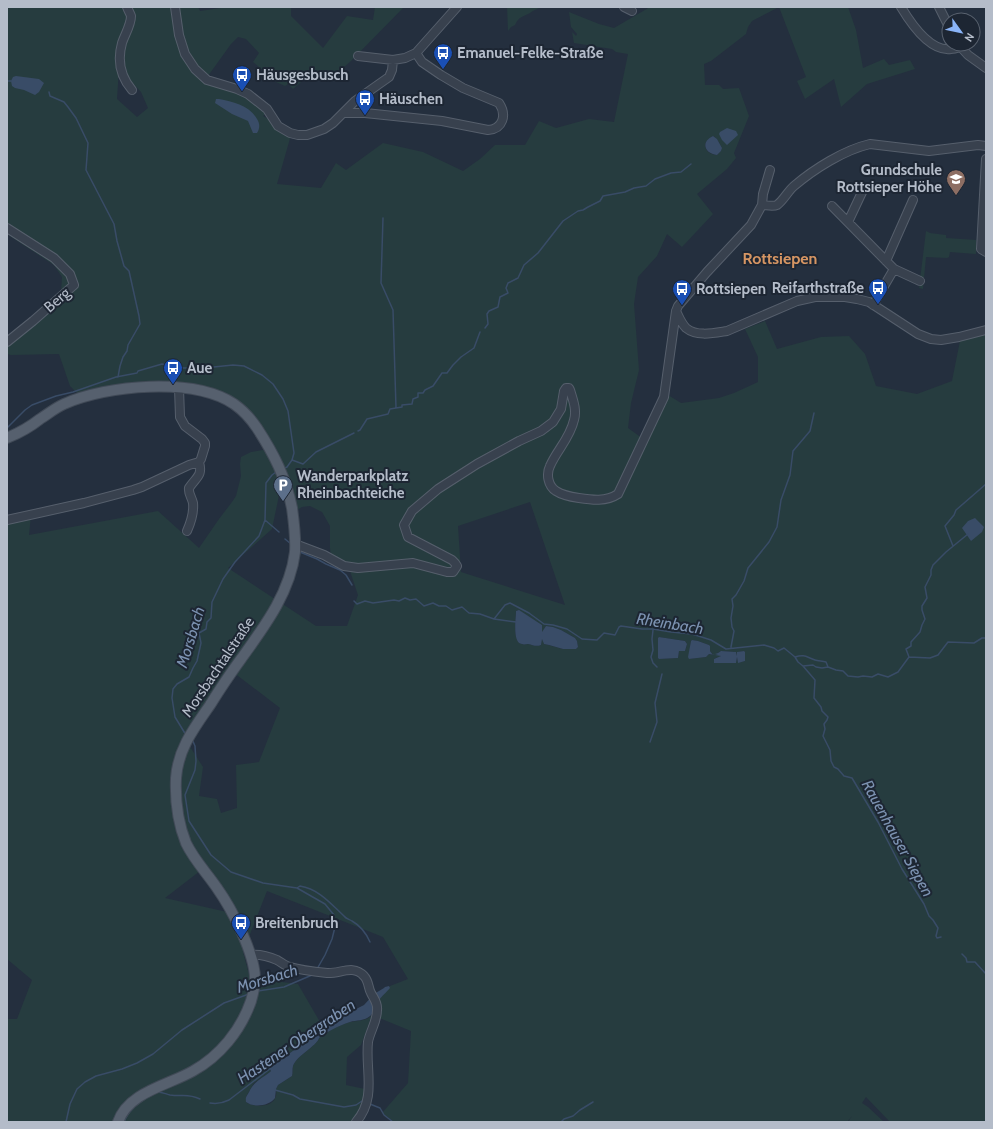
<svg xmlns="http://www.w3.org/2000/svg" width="993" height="1129" font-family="Cabin,sans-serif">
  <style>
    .green { fill: #263c3f; fill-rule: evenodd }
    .water { fill: #394c67 }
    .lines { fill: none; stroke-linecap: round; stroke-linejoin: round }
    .stream { stroke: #394c67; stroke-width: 1.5 }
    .minor-casing { stroke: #565f6c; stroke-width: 10 }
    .major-casing { stroke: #414a57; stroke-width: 12 }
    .minor { stroke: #38414e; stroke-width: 8 }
    .major { stroke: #56606e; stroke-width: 10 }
    .labels { text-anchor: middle; stroke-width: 4; stroke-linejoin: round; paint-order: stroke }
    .poi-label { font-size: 15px; font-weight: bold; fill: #b4bcc9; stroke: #1d2633; text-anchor: start }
    .street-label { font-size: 15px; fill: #b4bcc9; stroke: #1d2633 }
    .neighbourhood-label { font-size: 16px; font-weight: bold; fill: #d59563; stroke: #1d2633 }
    .water-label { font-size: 16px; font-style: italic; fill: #7c92b1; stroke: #1d2633 }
  </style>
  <rect width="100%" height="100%" fill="#242f3e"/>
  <path class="green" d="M7 7H198L200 11 227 7H291V16L323 48 347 16 373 20 375 7H404L351 61 329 80 315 70 293 89 288 84 285 86 276 82 253 62 259 53 246 39 238 37 231 44 208 76 207 81C228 92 255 89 268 112L263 116 268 119 282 132 291 135 277 184 321 188 336 163 346 170 383 143 423 152 463 171 480 159 495 145H525L539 121 556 128 589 119 614 122 628 54 616 52 612 49 574 43 572 32 576 36 577 34 571 27 569 12 599 24 614 28 650 7H848L856 30 863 68 884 59 889 65 910 60 915 69 867 84 841 107 834 79 805 99 797 81 806 77 779 7 752 21 748 27 746 34 711 61 704 64 705 85H719L723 89 739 88 749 116 734 153 736 158 727 169 697 194 713 214 682 247 667 234 657 256 638 277 634 304 639 370 631 403 628 428 646 441 664 407 668 395 681 403 719 398 734 393 758 382V357L745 329 765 321 777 349 821 337 849 336 865 354 876 386 917 394 952 381 960 341 986 333V1122H890L866 1097 862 1103 868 1107 884 1122H848L852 1116 847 1122H394L382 1113 408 1083 411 1031 372 1015 361 1045 347 1057 346 1085 365 1089V1102L356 1120 352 1122H7V1019H17L32 980 7 959V520L31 515 29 535 158 511 199 548 219 519 232 502 236 496 241 476 240 464 241 457 251 452 263 450 267 453 282 481 272 529 228 568 316 626H347L358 595 348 565 341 562 331 557 330 548V526L322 512 310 506 302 507 295 511C292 493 287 475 279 459 275 451 269 443 264 436 255 421 244 407 229 399 202 385 172 386 143 387 121 388 100 391 80 396L70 386 59 354 11 355 7 354V344L39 318 54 302 61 293 62 277 54 265 25 246 7 234ZM119 68 141 92 148 108 137 117 117 99ZM713 136 717 139 722 148 721 151 717 155C705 155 700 142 713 136ZM530 502 565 605 461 572 458 526ZM518 610 542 625V633L546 626 553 627 561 630 575 638 577 641 578 647 576 649H563L549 645 544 644 542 637 541 645C536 647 533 645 528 644 526 644 524 645 522 644 512 642 516 619 516 611ZM659 637 685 641 687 644 685 651H679L678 658 659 659 658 658V638ZM692 640 698 641 709 645 710 647V651L713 655 709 654 706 657 689 659 691 641ZM721 651 736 652 737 656 738 652 744 651 745 652V661L738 662 737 657 736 663H714V659L722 656 716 654ZM229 669 280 708 259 762 236 765 237 808 221 813 217 799 199 796 203 767 185 739ZM200 871 227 912 165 898ZM267 891 383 937 408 979 390 986 389 988 377 1001 376 999 373 1001C374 1005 374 1012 371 1016 366 1021 356 1021 350 1022 339 1025 328 1031 319 1038 317 1046 297 1055 293 1066 292 1069 293 1073 292 1076L278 1085 276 1089C276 1092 277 1095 275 1098 272 1108 252 1107 246 1102V1097L254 1083 270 1072 271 1071 269 1068 304 1043 322 1028 324 1029 298 984 250 978 243 952Z
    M507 7H542C537 9 534 10 530 13 523 17 519 16 515 25L511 27 508 31Z
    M926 231 930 233 946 235V238L976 240V254L950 252 949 257 947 258 926 257 923 289 919 288Z"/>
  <path class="water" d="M16 76 39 79 44 83 39 92 35 95 24 90 15 88 12 86 11 81 13 77Z
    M216 99H219C233 102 249 105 257 119 260 124 260 128 257 133H253L248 121 232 114 215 103Z
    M727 128 736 131 738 135 727 145 722 140 719 134 720 132Z
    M713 136 717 139 722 148 721 151 717 155C705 154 700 142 713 136Z
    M975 518 984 527 982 532 971 541 962 528 968 521Z
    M519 610 542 625V632L546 626 553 627 561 630 575 638 577 641 578 647 576 649H563L549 645 544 644 542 639 541 645C536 647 533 645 528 644 526 644 524 645 522 644 512 643 516 619 516 611Z
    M659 637 685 641 687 644 685 651H679L678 658 659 659 658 658V638Z
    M692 640 698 641 709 645 710 646V651L713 655H718L715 654 718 653 721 651 736 652 737 656V652L744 651 745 652V661L738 663 737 657 736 663H714V659L721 656 709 654 706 657 689 659 688 657 691 641Z
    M389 986 390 988C384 995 377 1000 374 1008 373 1011 373 1014 370 1016 365 1021 356 1020 350 1022 338 1026 328 1031 319 1038 317 1046 297 1055 293 1066 292 1069 293 1073 292 1076L278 1085 276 1089 275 1098C269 1106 254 1108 246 1102 245 1096 248 1095 250 1090 255 1081 262 1078 270 1072L271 1071 269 1068 304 1043 323 1028 324 1029 352 1011 364 1005 374 994 384 988 385 987Z"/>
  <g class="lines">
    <path class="stream" d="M7 81H11
      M49 92 50 96 64 102 68 107 76 118 88 143 86 170 114 224 117 241 124 266 129 271 139 316 140 324 128 345 127 351 123 357 120 366 118 377
      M383 218 381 283 393 310 396 408
      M485 328 488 324 487 314 489 311 498 307 500 297 508 293 506 288 508 283 518 278 524 265 538 253 563 221 578 211 583 210 588 207 600 201 603 196 625 192 634 188 646 186 655 179 671 173 681 172 691 164
      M7 428 25 410 32 405 56 396 73 392 116 377 137 373 138 371 162 364 180 368H204L233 365 244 366 262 375 273 384 283 399 288 411 294 453 292 460 287 467 283 469
      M358 431 360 430 367 419 388 414 390 409 402 407V405L412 404 413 399 418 397V393H423L425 390 433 386 442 373H447L453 365 461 357 474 348 480 332
      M292 460 303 464 316 452 354 433
      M265 520 279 532
      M285 539 291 544
      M953 546 945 526 954 515 956 510 986 484
      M300 552 317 559 326 564 340 570 346 575 352 585
      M354 601 357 604 365 601 373 603 394 600 399 601 405 598 410 600 416 599 424 606 433 603 439 606H446L452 610 462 607 469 613 480 614 494 619 505 605 510 603 529 613 544 624 553 625 567 629 582 639 597 640 604 633 615 635 619 627 621 626 642 629H653L671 632 692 634 711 640 726 649 764 645 774 648 778 651 784 648 795 657 798 662 803 666 813 665 816 667 822 668 828 667 836 670 843 671 848 676 858 677 863 676 872 677 878 674 888 677 898 672 909 657 930 658 938 655 948 642 974 643 982 638H986
      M494 619 516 622
      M653 630 652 639 653 650 651 657 653 663 657 667
      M731 647 734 631 732 627 731 618 733 606 732 599 736 595 744 581 748 568 769 542 777 527 781 500 790 475 793 451 810 431 814 413
      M795 657C805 654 806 657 815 660 818 661 822 661 826 662L828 667
      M909 657 906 649 911 646V642L920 632 922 625 925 619 922 610V606L927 598 925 587 931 575V570L933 565 946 552 968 534
      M803 666 815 680 814 698 821 707 822 711 828 717 827 720 824 724 825 729 823 736 830 750 831 761 834 767 838 769 844 776 852 778 878 822 902 869 924 904 929 916 933 920 938 928 936 936 937 938 941 937
      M186 735 175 717 172 698 173 689 177 684 189 677 193 668 197 661 201 643 199 633 206 629 207 622 211 618 212 602 223 579 235 562 259 536 265 520 266 483 272 475 276 472
      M192 739 195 746 196 761 195 770 185 795 189 821 211 855 231 872 263 883 297 888 325 904 334 915 335 927 332 939 325 955 317 969
      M650 742 657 722 655 703 662 674
      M297 888 300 886C319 889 331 904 344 916 346 919 349 919 352 921 361 926 366 933 370 942
      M962 954 966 958 967 962H975L986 974
      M258 991 284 987 312 975
      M275 1089V1090L293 1095 300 1099 344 1107 356 1105 362 1101
      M157 1092C162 1092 166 1094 170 1095 183 1097 187 1093 200 1099
      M210 1103C216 1104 223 1103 229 1100L271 1068
      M370 1104 380 1108 384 1115 393 1122
      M66 1122 70 1104 77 1089 85 1082 96 1076 122 1069 137 1063 153 1054 182 1030 224 1003 249 994
      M124 1122C128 1111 136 1105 145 1099
      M561 1122 564 1119 573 1116 580 1110 593 1102"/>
    <g class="minor-casing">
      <path id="minor" d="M127 7C128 10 130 13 131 16 131 25 125 34 122 43 117 61 120 76 132 90
        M175 7 179 35 185 54 195 69 207 80 237 89 248 94 267 109 278 126 290 133 298 135H307L324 129 333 123 355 101 389 77 392 70 393 60
        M624 7 632 11
        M901 7C910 22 930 52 951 49 954 49 957 48 960 47
        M939 7 949 27
        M958 44 968 55 986 68
        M358 56 393 60 405 58 416 53
        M344 113H365L442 121 488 130C503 129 507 115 499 103L463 88 441 75 422 62 416 53 457 7
        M986 159 981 249 986 252
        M762 205C766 205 773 207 777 205 783 201 788 191 794 186 814 169 844 150 870 144L929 151 978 145 986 146
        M832 206 894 269 873 305
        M848 222 864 188
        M7 228 54 258 70 274 74 285 33 321 7 342
        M886 261 913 200
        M894 269 920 281
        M676 311C679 317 681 323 686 328 697 337 714 333 727 331L797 301 815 297H845L857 299 869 302 918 334 931 339 941 340 959 337 986 330
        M7 520 84 503 133 490 142 487 189 465 199 462 201 459 205 446V443L202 439 185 426 180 417 179 388
        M187 531C191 522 194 513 193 503 192 498 188 493 189 488 196 477 203 476 199 462
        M295 544 324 555 344 566 358 568 413 563 447 572H453L457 566 455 563 452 560 408 537 404 525 412 511 438 489 477 464 519 441 541 431 553 422 561 409 564 391 566 388H569L570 390C573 400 577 410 574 420 570 438 557 450 550 466 546 474 548 486 556 491 562 495 572 497 579 498 592 500 606 502 618 494L664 397 676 311 678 306 707 272 751 225 762 205 763 194 770 170
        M250 955C260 954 268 956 277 960 281 962 285 966 290 967 300 970 317 972 327 973 340 974 353 964 364 976 369 981 368 988 371 993 374 999 378 1003 377 1010 377 1022 370 1031 368 1042 365 1070 377 1098 356 1122"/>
    </g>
    <g class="major-casing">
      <path id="major" d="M7 438C19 433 30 427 40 419 48 414 55 408 64 404 107 385 193 377 234 404 244 411 251 419 257 428 274 454 286 478 292 508 294 523 296 537 295 552 290 593 264 627 241 659 230 674 220 689 210 705 194 728 178 749 176 778 175 800 178 823 186 843 194 860 207 873 217 888 232 909 255 954 255 979 255 986 253 994 251 1001 241 1030 220 1056 193 1071 169 1085 128 1092 118 1122"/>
    </g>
    <use href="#minor" class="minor"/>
    <use href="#major" class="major"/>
  </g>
  <defs>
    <g id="bus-pin" transform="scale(1)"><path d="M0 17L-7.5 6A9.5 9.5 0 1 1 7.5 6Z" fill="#1a4fb4" stroke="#1d2633"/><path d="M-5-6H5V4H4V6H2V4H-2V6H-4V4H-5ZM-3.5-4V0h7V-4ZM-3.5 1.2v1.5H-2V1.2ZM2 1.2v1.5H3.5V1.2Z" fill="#fff"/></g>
    <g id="school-pin" transform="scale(1)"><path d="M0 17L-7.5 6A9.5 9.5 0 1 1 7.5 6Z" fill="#8d6e63" stroke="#1d2633"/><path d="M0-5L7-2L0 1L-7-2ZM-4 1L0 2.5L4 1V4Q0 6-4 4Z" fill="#fff"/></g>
    <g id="parking-pin" transform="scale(1)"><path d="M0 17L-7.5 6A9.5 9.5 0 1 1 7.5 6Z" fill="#5c6f8a" stroke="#1d2633"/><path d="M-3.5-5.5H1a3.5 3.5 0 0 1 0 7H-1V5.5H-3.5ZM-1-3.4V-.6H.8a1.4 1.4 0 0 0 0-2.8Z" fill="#fff"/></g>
  </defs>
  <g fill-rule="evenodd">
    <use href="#bus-pin" x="443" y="53"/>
    <use href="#bus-pin" x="242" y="75"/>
    <use href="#bus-pin" x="365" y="99"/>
    <use href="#school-pin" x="956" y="179"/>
    <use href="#bus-pin" x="878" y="288"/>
    <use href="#bus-pin" x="682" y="289"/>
    <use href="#bus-pin" x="173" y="368"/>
    <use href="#parking-pin" x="283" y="485"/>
    <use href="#bus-pin" x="241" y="923"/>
  </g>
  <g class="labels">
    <g class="poi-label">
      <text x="457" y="58">Emanuel-Felke-Straße</text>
      <text x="256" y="80">Häusgesbusch</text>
      <text x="379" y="104">Häuschen</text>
      <text x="942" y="175" text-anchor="end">Grundschule<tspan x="942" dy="17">Rottsieper Höhe</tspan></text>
      <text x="864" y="293" text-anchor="end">Reifarthstraße</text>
      <text x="696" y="294">Rottsiepen</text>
      <text x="187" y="373">Aue</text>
      <text x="297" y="481">Wanderparkplatz<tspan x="297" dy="17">Rheinbachteiche</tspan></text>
      <text x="255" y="928">Breitenbruch</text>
    </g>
    <g class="street-label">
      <text transform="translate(57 300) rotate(-41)" y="5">Berg</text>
      <text transform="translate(218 667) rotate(-56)" y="5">Morsbachtalstraße</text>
    </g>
    <g class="neighbourhood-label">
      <text x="780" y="264">Rottsiepen</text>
    </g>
    <g class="water-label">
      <text transform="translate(670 623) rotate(9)" y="6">Rheinbach</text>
      <text transform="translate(190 637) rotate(-73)" y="6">Morsbach</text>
      <text transform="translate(898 838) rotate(61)" y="6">Rauenhauser Siepen</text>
      <text transform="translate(267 978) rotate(-17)" y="6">Morsbach</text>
      <text transform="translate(296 1041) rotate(-34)" y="6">Hastener Obergraben</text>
    </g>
  </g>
  <rect width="993" height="1129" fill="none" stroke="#b4bcc9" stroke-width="16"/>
  <g transform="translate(961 32) rotate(123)"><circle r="19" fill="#1d2633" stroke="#59626f"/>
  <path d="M0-3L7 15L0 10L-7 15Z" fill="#8ab4f8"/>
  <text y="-6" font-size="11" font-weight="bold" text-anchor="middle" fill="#b4bcc9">N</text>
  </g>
</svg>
